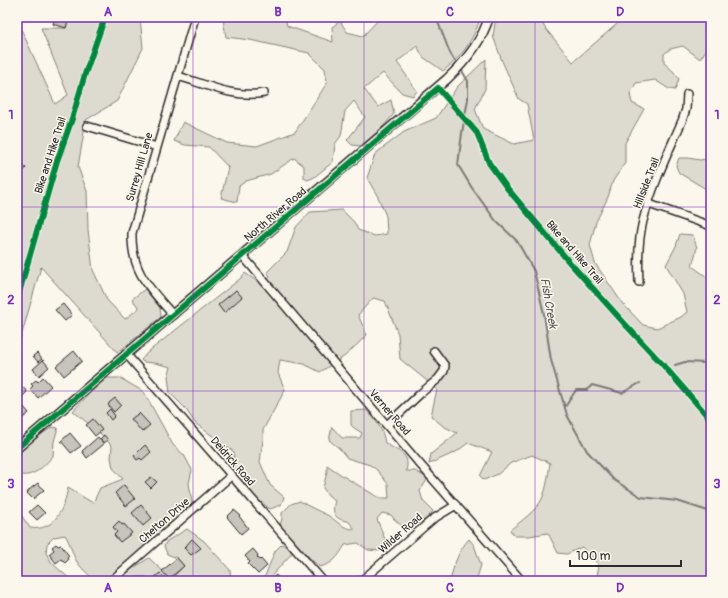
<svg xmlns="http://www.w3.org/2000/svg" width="728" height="598" font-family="Pangolin,sans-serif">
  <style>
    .green { fill: #dddad0; stroke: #84827e }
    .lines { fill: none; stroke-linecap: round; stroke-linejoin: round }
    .stream { stroke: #7b7a75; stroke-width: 2 }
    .building { fill: #c7c4bc; stroke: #2b2b2b }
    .minor-casing { stroke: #2b2b2b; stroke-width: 10 }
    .tertiary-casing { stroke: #2b2b2b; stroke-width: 11 }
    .minor { stroke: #fbf7ec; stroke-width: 7 }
    .tertiary { stroke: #fbf7ec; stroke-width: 8 }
    .cycleway-casing { stroke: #fbf7ec; stroke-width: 8 }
    .cycleway { stroke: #00873e; stroke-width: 6 }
    .grid { fill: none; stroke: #7b2cbf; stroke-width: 1; stroke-opacity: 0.55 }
    .labels { text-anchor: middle; stroke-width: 3; stroke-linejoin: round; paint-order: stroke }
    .street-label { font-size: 11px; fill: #2b2b2b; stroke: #fbf7ec }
    .water-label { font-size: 12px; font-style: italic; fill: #5a5956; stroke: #fbf7ec }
    .neatline { fill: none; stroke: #7b2cbf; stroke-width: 1.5 }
    .grid-label { font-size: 13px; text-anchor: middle; font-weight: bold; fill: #7b2cbf }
  </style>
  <rect width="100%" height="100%" fill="#fbf7ec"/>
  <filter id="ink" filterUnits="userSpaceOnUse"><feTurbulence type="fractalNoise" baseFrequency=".025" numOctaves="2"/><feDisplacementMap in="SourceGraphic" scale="8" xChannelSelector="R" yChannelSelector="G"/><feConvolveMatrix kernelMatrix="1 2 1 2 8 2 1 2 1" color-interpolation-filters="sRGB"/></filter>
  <g filter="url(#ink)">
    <path class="green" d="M69 17H140L143 48 117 101 86 120 78 167 87 191 88 230 93 270 107 300 125 319 139 308 132 299 145 289 160 308 161 317 122 349H121L117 352 41 267 17 351V20L55 104 68 95 41 28H66Z
      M224 17H263L271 19 272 17H285L287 26 333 42 332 27 340 21 347 32 363 36 381 17H481C472 41 464 55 443 71L423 57 417 46 397 62 417 91 413 96 402 93 383 73 364 89 378 107 391 100 394 114C383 127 373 137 360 146L352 145 347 140 365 117 354 101 345 111 341 136 335 144 333 162 313 178 307 180 304 178V166L294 158 271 174 246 181 239 186 237 202 221 198 228 167 209 147 185 145 174 141 183 122 227 143 257 146 295 132 327 83 325 69 309 53 250 40 226 37 223 19Z
      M496 17H539L545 28 573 62 625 17H711V47H708L700 59 683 46 670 49 664 54V63L673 71 679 79 675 90 669 89 655 80 636 83 630 94 632 103 644 109 625 143V163L613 181 608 197 596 222 590 245 595 263 622 303 643 325 657 328 681 317 687 312 683 294 666 265 676 246 680 234 693 235 697 248 692 266 711 280V581H598L597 576 599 565 582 547 567 554 558 553 548 533 529 536H515L510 530C520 522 537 510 542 499 547 488 548 475 550 463L532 455 511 463 498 474 484 480 480 476 492 452 468 443 456 452 429 464 431 454 457 433 443 426 431 416 437 389 400 359 398 334 385 301 373 298 358 315 367 335 345 356 320 372 304 364 280 360 278 373 285 390 263 430V440L260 462 270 485 284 497 281 505 270 509 256 498 233 466 234 452 195 423 185 408 170 393 168 377 171 367 155 363 143 362 141 360 148 352 241 278 245 273 264 286 270 276 267 272 287 252 296 227 310 212 342 210 354 222 358 230 375 236 387 234 386 216 378 197 367 178 375 154 404 132 436 118 457 87 486 59 485 89 475 109 483 129 514 144 534 140 527 104 519 99 502 61 493 36Z
      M679 158H688L700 160 711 158V188L706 189 679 173 676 166Z
      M107 378H120L144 392 173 445 184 455 192 470 189 483 193 509 111 581H95C89 575 82 569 77 562 72 554 71 544 65 535L54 537 47 544 46 553 52 563 72 581H17V512H19L30 528C55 532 64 508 68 488L93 503 100 488 123 479 113 468 111 458 112 446 101 434 73 411 89 394Z
      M366 410C376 420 383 429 385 443 398 452 411 453 406 471H415L426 477 427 480 420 491 423 501 433 511C424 524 417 523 402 526L394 519 391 515 382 513 377 519 386 542 381 551 368 550 358 543 345 545C337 558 334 563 320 567 305 556 295 538 279 528L282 519V513L291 504 300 501C309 507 319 511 329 516 338 522 343 529 355 529L348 521C335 520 331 513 335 501L328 495 323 488 327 472V465L343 476 376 496 381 498H389L388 484 377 470 370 465 347 458 340 449 329 440 332 427 342 438H360L362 433 354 428 351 425V411Z
      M52 427 58 428 54 441 53 456C43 467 33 479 17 474V456L28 444Z
      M187 529 204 541 230 570 231 581H151L146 577H136L132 581H118L132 569 149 558 171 579 184 566 177 558 167 554 164 546 167 541Z
      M469 539 474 545 481 565 476 581H450C454 565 458 551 469 539Z
      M282 544 288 547 292 553 267 581H259L265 576 275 551Z"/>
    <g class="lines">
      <path class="stream" d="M436 17 450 53 457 64
        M461 69 468 81V99L462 133 458 165 472 188 496 221 517 241 534 271 544 314 551 360 567 415 587 451 614 480 641 497 677 501 711 512
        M675 365 685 362 706 363 711 357
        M565 407 576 390H587L592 385 622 393 640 383"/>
    </g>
    <path class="building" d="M55 17H69L66 28 53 24Z
      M19 162 26 168 17 179V164Z
      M236 290 242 297 224 313 218 305Z
      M63 304 72 315 65 321 55 310Z
      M74 351 82 361 64 376 56 366Z
      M37 353 42 359 38 362 33 356Z
      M43 360 49 367 39 376 33 369Z
      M43 377 51 386 38 398 30 389 33 386 31 384 36 380 38 382Z
      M22 386 27 392 21 398 17 394V390Z
      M115 398 121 405 114 412 108 405 109 404V403Z
      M17 399 29 413 23 418 17 411Z
      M110 409 115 416 111 420 106 413Z
      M139 413 150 425 142 432 131 419Z
      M93 419 102 430 95 436 86 425Z
      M70 433 81 446 71 453 61 441Z
      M104 435 108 440 104 443 100 439Z
      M98 437 104 444 87 458 82 451Z
      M145 445 151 452 142 460 140 458 137 460 134 456Z
      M151 477 157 482 151 488 145 482Z
      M38 483 44 490 33 499 27 493 30 489Z
      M124 485 135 499 126 506 115 493Z
      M37 505 45 513 37 520 29 512Z
      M141 505 152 518 143 526 132 513Z
      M234 510 240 515 239 516 248 528 241 534 227 517Z
      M119 521 122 525 124 524 132 533 120 542 114 535 117 532 113 527Z
      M192 539 201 548 191 555 184 548Z
      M56 544 58 546 61 545 69 556 67 558 68 560 65 563 61 559 56 563 49 554 54 550 52 547Z
      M253 549 258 555 257 557 260 560 261 559 267 566 258 574 248 564 250 562 245 556Z
      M177 558 184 566 169 579 162 571Z
      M160 573 168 581H157L154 578Z
      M276 575 281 581H269Z"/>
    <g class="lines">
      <g class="minor-casing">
        <path id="minor" d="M178 76C205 84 235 99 264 93
          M87 126 157 147
          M649 204 711 226
          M242 255 418 462 522 581
          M639 282C638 262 638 240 643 221 652 186 668 153 682 121L686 109 687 94
          M173 315C149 287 131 272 132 233L195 17
          M127 355 323 581
          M387 425 421 393 438 379 444 371 445 366 434 351
          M111 581 232 475
          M361 581 433 519 456 505"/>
      </g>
      <g class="tertiary-casing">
        <path id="tertiary" d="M17 448 447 79C465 62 482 41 489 17"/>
      </g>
      <use href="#minor" class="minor"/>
      <use href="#tertiary" class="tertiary"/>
      <g class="cycleway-casing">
        <path id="cycleway" d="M17 300 57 161 72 119 85 74 105 17
          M17 448 438 88 477 133 489 163 507 188 570 263 624 323 664 366 711 420"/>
      </g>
      <use href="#cycleway" class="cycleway"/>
    </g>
  </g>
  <path class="grid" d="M193 17V581M364 17V581M535 17V581M17 207H711M17 391H711"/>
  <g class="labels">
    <g class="street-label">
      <text transform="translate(50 155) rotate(-72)" y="4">Bike and Hike Trail</text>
      <text transform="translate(139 167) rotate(-74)" y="4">Surrey Hill Lane</text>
      <text transform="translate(646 183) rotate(-69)" y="4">Hillside Trail</text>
      <text transform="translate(275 214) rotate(-40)" y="4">North River Road</text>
      <text transform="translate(575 252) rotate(49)" y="4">Bike and Hike Trail</text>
      <text transform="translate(390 412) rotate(49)" y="4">Verner Road</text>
      <text transform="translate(233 461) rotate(49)" y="4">Deidrick Road</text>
      <text transform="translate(164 520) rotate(-41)" y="4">Chelton Drive</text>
      <text transform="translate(400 533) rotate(-41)" y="4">Wilder Road</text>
    </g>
    <g class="water-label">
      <text transform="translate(549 303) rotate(80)" y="4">Fish Creek</text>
    </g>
  </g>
  <rect width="728" height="598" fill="none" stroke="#fbf7ec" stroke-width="44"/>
  <path d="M570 560v6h111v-6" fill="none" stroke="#2b2b2b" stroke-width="2"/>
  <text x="576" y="560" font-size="12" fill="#2b2b2b" stroke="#fbf7ec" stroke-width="3" paint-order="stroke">100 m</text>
  <rect x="22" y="22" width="684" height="554" class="neatline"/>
  <g class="grid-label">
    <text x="108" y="16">A</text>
    <text x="278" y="16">B</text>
    <text x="450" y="16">C</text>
    <text x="620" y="16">D</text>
    <text x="11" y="119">1</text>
    <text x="717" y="119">1</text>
    <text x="11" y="304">2</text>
    <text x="717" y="304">2</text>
    <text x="11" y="488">3</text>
    <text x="717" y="488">3</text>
    <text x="108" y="592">A</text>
    <text x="278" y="592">B</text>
    <text x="450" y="592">C</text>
    <text x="620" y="592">D</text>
  </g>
</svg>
